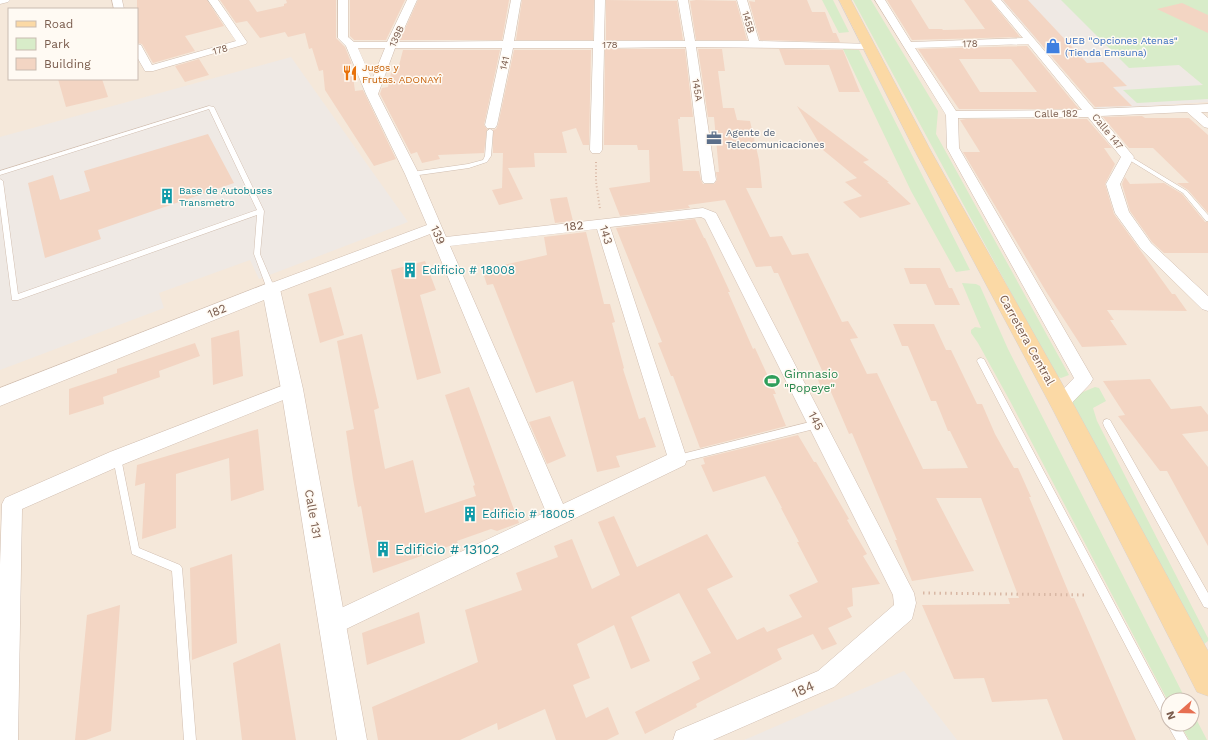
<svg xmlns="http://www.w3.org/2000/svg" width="1208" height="740" font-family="'Work Sans',sans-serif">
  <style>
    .residential { fill: #f5e8da; fill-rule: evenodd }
    .industrial { fill: #efe9e4 }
    .green { fill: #d8ecc9 }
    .building { fill: #f3d5c3; fill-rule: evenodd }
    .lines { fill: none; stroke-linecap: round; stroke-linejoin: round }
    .service-casing { stroke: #d1beb0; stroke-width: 1 }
    .minor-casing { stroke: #d1beb0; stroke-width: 1 }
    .tertiary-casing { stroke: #d1beb0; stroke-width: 1 }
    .primary-casing { stroke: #dad1cd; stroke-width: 1 }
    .path-far1 { stroke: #d9b8a5; stroke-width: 2; stroke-dasharray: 1 2.5; stroke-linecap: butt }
    .path { stroke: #d9b8a5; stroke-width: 3; stroke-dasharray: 1.5 4; stroke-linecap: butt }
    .service { fill: #fff; fill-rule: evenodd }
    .minor { fill: #fff; fill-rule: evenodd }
    .tertiary { fill: #fff; fill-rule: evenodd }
    .primary { fill: #fbd9a5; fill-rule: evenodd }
    .labels { text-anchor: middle; stroke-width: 3; stroke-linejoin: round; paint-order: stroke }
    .far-street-label { font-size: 10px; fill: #7a5c4d; stroke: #fffaf3 }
    .far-shop-label { font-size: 10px; fill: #366cbe; stroke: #fffaf3; text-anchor: start }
    .far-food-label { font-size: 10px; fill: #c56008; stroke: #fffaf3; text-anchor: start }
    .far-service-label { font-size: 10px; fill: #4e5e75; stroke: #fffaf3; text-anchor: start }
    .far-culture-label { font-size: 10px; fill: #0d838f; stroke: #fffaf3; text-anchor: start }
    .street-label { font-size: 12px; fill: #7a5c4d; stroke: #fffaf3 }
    .culture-label { font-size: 12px; fill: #0d838f; stroke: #fffaf3; text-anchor: start }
    .leisure-label { font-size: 12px; fill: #27864d; stroke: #fffaf3; text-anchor: start }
    .near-culture-label { font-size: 14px; fill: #0d838f; stroke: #fffaf3; text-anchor: start }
    .near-street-label { font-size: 14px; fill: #7a5c4d; stroke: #fffaf3 }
  </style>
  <rect width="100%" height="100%" fill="#fdf6ec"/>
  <path class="residential" d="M0 0H1208V740H0ZM9 9H137V79H9ZM1168 700H1192V724H1168Z"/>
  <path class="industrial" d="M1002 0H1208V102L1098 109Z
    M291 57 408 222 259 279 250 260 159 293 164 308 0 370V137Z
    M904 671 957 740H744Z"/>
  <path class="green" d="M822 0H833L849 32 839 33Z
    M853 0H871L938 111 936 134 1069 375 1061 378 1056 376Z
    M1061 0H1208V99L1137 103 1123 90 1203 85 1179 65 1129 68Z
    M843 49 859 50 970 270 956 272 911 191Z
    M962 283 976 284 980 286 1008 349 1186 700 1168 701 1010 401 978 343 971 333V330L975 327 981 328Z
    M1095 387 1099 388 1106 401 1093 408 1097 421 1208 638V641L1204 644 1071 403 1076 395Z
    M1192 711 1207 740H1189L1180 724H1192Z"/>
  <path class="building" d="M137 0H207L224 26 185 36 195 51 153 63 142 44 137 43Z
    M220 0H249L257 12 284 6V4L287 3 286 0H336V38L345 47 351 62 355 91 363 90 396 159 374 166 325 90 323 70 319 71 312 48 309 49 305 33 288 37 285 32 260 38 247 21 236 23Z
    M350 0H405L386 40H354L350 36Z
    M418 0H509L502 40H400Z
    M522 0H594L593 40H516Z
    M606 0 677 1 683 40H606Z
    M696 0 736 1 747 40H696L690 1Z
    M755 0H807L812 12H825L833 33H836L840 42 760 40 749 1 755 2Z
    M887 0H911L929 29H942L943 30 985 29 964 0H990L1020 37 912 40Z
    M1003 0H1028L1087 63 1103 62 1127 86 1113 87 1132 106 1095 107Z
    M1182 3 1208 15V33L1157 9Z
    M1027 46 1079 109H959L918 49ZM959 59H1011L1037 92H980Z
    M605 49H685L693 117H680V119H678L683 171H699L701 180 703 184H714L717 180 716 172H719L714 117H708L698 49H722L725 71H718L723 108H734L737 120 750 121 759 160 762 188H746L770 237 782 236 792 255 808 253 842 322 848 321 858 338 850 339 867 374 877 373 923 469 968 468 950 431H948L936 401H931L908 346H902L893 324H934L946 350H951L977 404H982L995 434 1014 468H1018L1031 497H1029L1071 598H1074L1136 740H1063L1047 699 992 702 984 678 954 679 922 605 1010 604 1008 598H1019L981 498H936L974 571 912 581 895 540H897L852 433 849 434 831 392 823 393 817 377H825L778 273H774L771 266 756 267 725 200 688 205 690 208 620 216 609 188 650 182 649 150H638L637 145H604Z
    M779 49 843 50 860 92H839L829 65H785Z
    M403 50H500L484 125 487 129 484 153 438 155 440 159 422 163 417 152 411 154 380 94 382 88 388 87 391 73H397Z
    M514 50H591L589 145H583L576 128 562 132 567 153H534L535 167 508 168 523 199 499 205 492 190 502 188 503 153H493V130L496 129 498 125Z
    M199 59 209 75 185 82 175 66Z
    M58 79H102L108 97 66 107Z
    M797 106 869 160 863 162 889 182H887L911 204 860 218 843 202 862 196 845 182 857 178 817 145 819 143Z
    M1142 116 1145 118H1189L1208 135V213L1188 190 1177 183H1189L1153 148H1129L1103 117Z
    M966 119H1087L1112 148H1104L1115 164 1105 184 1114 214 1172 294H1175L1187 311 1107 310 1114 320H1110L1127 345 1082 347 1047 293 963 152H980L960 120Z
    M208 134 234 183 98 230 101 239 45 258 28 183 53 175 60 200 90 191 84 171Z
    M1125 177 1130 184 1164 183 1182 194 1205 222H1208V253H1164L1152 242 1130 211 1122 184Z
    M567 197 573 221 555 223 550 199Z
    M695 219 704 238H705L730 292H728L753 349 755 348 776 394H773L786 426 700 448 673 376H671L658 343 662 342 616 228Z
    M586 232 604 304H610L615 322 612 323 624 368 623 369 639 419 645 417 656 447 616 456 620 467 597 472 573 381 536 393 493 284 487 285 482 270 547 255 544 237Z
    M425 261 436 290 420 295 441 373 417 380 391 270Z
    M904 268H940L949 288H952L960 305H935L926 284H910Z
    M331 287 344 335 320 343 308 294Z
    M239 330 243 376 213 385 211 338Z
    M362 334 379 408 374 410 385 469 413 460 425 513 476 496 473 486 475 485 445 395 469 387 519 523 497 531 491 529 457 541 458 543 373 573 361 506 358 507 353 479 346 431 354 429 337 341Z
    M195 343 200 356 159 371 160 377 103 397 104 404 69 415V389L117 373V369Z
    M1150 379 1171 409 1201 406 1208 415V431L1182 434 1208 467V546L1167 471H1160L1118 416 1125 415 1103 381Z
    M550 416 566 456 547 464 529 422Z
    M258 429 264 490 231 501 229 458 176 474V528L142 539 145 483 135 486 137 465Z
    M798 435 814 462H816L849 519 847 520 867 554 863 556 880 584 852 588 853 606 847 608 852 617 828 628 837 644 822 650 813 634 777 649 782 659 696 704 697 707 645 734 635 712 700 679 692 662 711 653 679 593 631 617 650 661 631 669 614 625 577 644 590 678 573 685 586 718 608 707 619 734 607 740H556L545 709 498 730 497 723 460 740H378L372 707 478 662 465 610 522 590 516 573 558 557 554 546 572 539 592 589 620 575 598 522 614 516 637 567 707 534 733 577 707 589 737 640 764 627 767 632 802 617 789 595 818 582 797 542H799L781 508H782L765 476 713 492 701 465 705 464 703 458Z
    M232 554 237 643 192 660 190 568Z
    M120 605 111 731 86 740H75L87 615Z
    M419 612 425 643 367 665 362 633Z
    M280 643 296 740H242L233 663Z"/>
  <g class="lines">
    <g class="service-casing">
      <path id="service" d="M209 106 214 107 264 211 260 254 275 289 274 291 271 292 267 289 254 254 257 215 18 300H12L0 206V179L3 181 18 294 257 210 209 109 0 175V171Z
        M490 129 493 131 491 156 487 162 469 168 412 176 409 174 412 172 468 164 483 160 485 156 487 131Z
        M1128 155 1187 191 1208 215V221H1206L1183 193 1126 158 1125 157Z
        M981 358 984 359 1168 704V721L1164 719 977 361 978 359Z
        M1107 419 1110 420 1208 593V608L1204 607 1104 426 1103 423 1104 420Z
        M818 420 821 421 822 424 821 427 818 428 678 463 675 462 674 459 675 456 678 455Z
        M117 454 120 455 121 458 139 548 180 565 182 568 196 740H184L172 571 132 554 113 458 114 455Z
        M1168 722V724H1179L1188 740H1176L1167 724Z"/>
    </g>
    <g class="minor-casing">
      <path id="minor" d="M0 0H10L8 2 0 4Z
        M112 0H122L124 9H114Z
        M208 0H218L247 42 246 44 153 71H145L137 57V44L141 45 152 65 236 41Z
        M338 0H348V37L354 42H387L407 0H417L398 42 503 41 511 0H521L514 41H594L595 0H605L604 41H685L678 0H688L695 41H749L737 0H747L759 41 873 44 874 46 869 49 696 47 716 180 714 183H704L702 180 686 47 604 48 602 150 600 153H592L590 150 593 48H513L497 125 495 128H487L485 125 502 48H395L378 94 419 174 446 237 703 208 716 213 914 593 916 603 912 619 834 687 713 740H673L676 731 818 671 894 605 893 595 705 219 701 217 610 227 687 459 685 465 340 632 332 635 324 632 321 624 324 616 546 512 430 234 276 293 271 294 266 293 263 289 266 285 427 225 405 174 366 94 346 46 338 38ZM358 48H385L372 80ZM597 229 667 455 563 504 450 246Z
        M875 0H885L911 42 1023 38 991 0H1001L1094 109 1208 104V112H1201L1208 118V128L1204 127 1187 112 1100 116 1134 157 1120 184 1129 212 1151 243 1208 296V311L1202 309 1141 249 1115 213 1106 184 1121 157 1088 117 958 118 959 148 1093 379 1090 384 1067 408 1061 410 1055 408 1052 403 1055 398 1074 378 947 148 946 115ZM1028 44 1082 110 956 111 915 48Z
        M292 382 298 384 301 389 298 394 124 464 22 509 18 740H0V565L2 504 5 498 110 452Z"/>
    </g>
    <g class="tertiary-casing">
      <path id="tertiary" d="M271 282 278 284 280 289 303 389 367 740H337L281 389 264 300 0 406V388Z"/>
    </g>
    <g class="primary-casing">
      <path id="primary" d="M839 0H851L932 153 1069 396 1208 651V696L1197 692 1053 410 916 153Z"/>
    </g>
    <path class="path-far1" d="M596 162V182L600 209"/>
    <path class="path" d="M923 593 1088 595"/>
    <use href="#service" class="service"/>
    <use href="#minor" class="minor"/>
    <use href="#tertiary" class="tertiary"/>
    <use href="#primary" class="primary"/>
  </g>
  <defs>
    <g id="shop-bare" transform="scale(1.2)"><path d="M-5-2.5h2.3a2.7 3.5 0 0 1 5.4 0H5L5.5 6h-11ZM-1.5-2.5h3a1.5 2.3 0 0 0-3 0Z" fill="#3f7fe0" stroke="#fffaf3" stroke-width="2.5" paint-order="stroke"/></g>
    <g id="restaurant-bare" transform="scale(1.2)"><path d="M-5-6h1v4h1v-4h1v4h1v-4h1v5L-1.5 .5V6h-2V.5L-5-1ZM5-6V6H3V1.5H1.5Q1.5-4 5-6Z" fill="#e8710a" stroke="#fffaf3" stroke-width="2.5" paint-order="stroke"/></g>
    <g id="office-bare" transform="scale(1.2)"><path d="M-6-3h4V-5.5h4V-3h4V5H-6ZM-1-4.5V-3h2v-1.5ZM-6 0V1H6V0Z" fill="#5c6f8a" stroke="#fffaf3" stroke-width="2.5" paint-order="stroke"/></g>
    <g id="building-bare" transform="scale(1.2)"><path d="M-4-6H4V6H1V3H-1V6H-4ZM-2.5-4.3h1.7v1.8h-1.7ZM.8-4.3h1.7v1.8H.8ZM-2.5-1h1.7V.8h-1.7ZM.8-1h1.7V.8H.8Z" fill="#0f9aa8" stroke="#fffaf3" stroke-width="2.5" paint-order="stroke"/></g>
    <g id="stadium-bare" transform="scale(1.2)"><path d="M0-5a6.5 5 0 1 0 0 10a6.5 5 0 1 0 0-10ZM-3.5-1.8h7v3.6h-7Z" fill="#2e9e5b" stroke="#fffaf3" stroke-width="2.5" paint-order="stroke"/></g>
  </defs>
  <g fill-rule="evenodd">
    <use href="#shop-bare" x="1053" y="46"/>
    <use href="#restaurant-bare" x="350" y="73"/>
    <use href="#office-bare" x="714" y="138"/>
    <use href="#building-bare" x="167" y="196"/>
    <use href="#building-bare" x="410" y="270"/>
    <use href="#stadium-bare" x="772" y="381"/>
    <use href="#building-bare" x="470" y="514"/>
    <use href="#building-bare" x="383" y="549"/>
  </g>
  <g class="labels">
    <g class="far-street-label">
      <text transform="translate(749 22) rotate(73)" y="4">145B</text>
      <text transform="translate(396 36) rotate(-65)" y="4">139B</text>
      <text transform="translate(970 43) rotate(-2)" y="4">178</text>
      <text x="610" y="48">178</text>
      <text transform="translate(220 49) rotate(-16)" y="4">178</text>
      <text transform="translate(504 63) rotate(-77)" y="4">141</text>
      <text transform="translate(698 90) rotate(81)" y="4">145A</text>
      <text transform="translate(1056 113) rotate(-1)" y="4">Calle 182</text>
      <text transform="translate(1108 131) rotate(51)" y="4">Calle 147</text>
    </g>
    <g class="far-shop-label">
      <text x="1065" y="44">UEB "Opciones Atenas"<tspan x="1065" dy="12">(Tienda Emsuna)</tspan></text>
    </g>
    <g class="far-food-label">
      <text x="362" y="71">Jugos y<tspan x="362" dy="12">Frutas. ADONAYÎ</tspan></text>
    </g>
    <g class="far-service-label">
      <text x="726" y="136">Agente de<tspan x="726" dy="12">Telecomunicaciones</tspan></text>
    </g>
    <g class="far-culture-label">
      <text x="179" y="194">Base de Autobuses<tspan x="179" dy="12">Transmetro</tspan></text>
    </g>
    <g class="street-label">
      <text transform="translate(574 226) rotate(-7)" y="4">182</text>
      <text transform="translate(438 235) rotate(67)" y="4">139</text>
      <text transform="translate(606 235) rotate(73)" y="4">143</text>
      <text transform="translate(217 311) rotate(-22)" y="4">182</text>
      <text transform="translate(1027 340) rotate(61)" y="4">Carretera Central</text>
      <text transform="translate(816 421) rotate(63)" y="4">145</text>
      <text transform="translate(313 514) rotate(80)" y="4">Calle 131</text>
    </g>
    <g class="culture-label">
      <text x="422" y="274">Edificio # 18008</text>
      <text x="482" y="518">Edificio # 18005</text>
    </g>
    <g class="leisure-label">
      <text x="784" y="378">Gimnasio<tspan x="784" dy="14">"Popeye"</tspan></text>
    </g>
    <g class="near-culture-label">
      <text x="395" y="554">Edificio # 13102</text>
    </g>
    <g class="near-street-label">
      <text transform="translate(803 689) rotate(-23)" y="5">184</text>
    </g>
  </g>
  <rect x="8" y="8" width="130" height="72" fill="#fffaf3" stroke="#cabbb1"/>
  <rect x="16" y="21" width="20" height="6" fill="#fbd9a5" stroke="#cabbb1"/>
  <text x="44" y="28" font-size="12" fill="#7a5c4d">Road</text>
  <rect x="16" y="38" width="20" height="12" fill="#d8ecc9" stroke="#cabbb1"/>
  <text x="44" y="48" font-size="12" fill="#7a5c4d">Park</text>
  <rect x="16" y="58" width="20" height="12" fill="#f3d5c3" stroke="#cabbb1"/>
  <text x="44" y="68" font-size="12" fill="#7a5c4d">Building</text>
  <g transform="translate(1180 712) rotate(250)"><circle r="19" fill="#fffaf3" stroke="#cabbb1"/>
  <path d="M0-3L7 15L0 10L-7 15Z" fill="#e76f51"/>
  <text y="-6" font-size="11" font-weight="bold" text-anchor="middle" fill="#7a5c4d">N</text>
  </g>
</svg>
